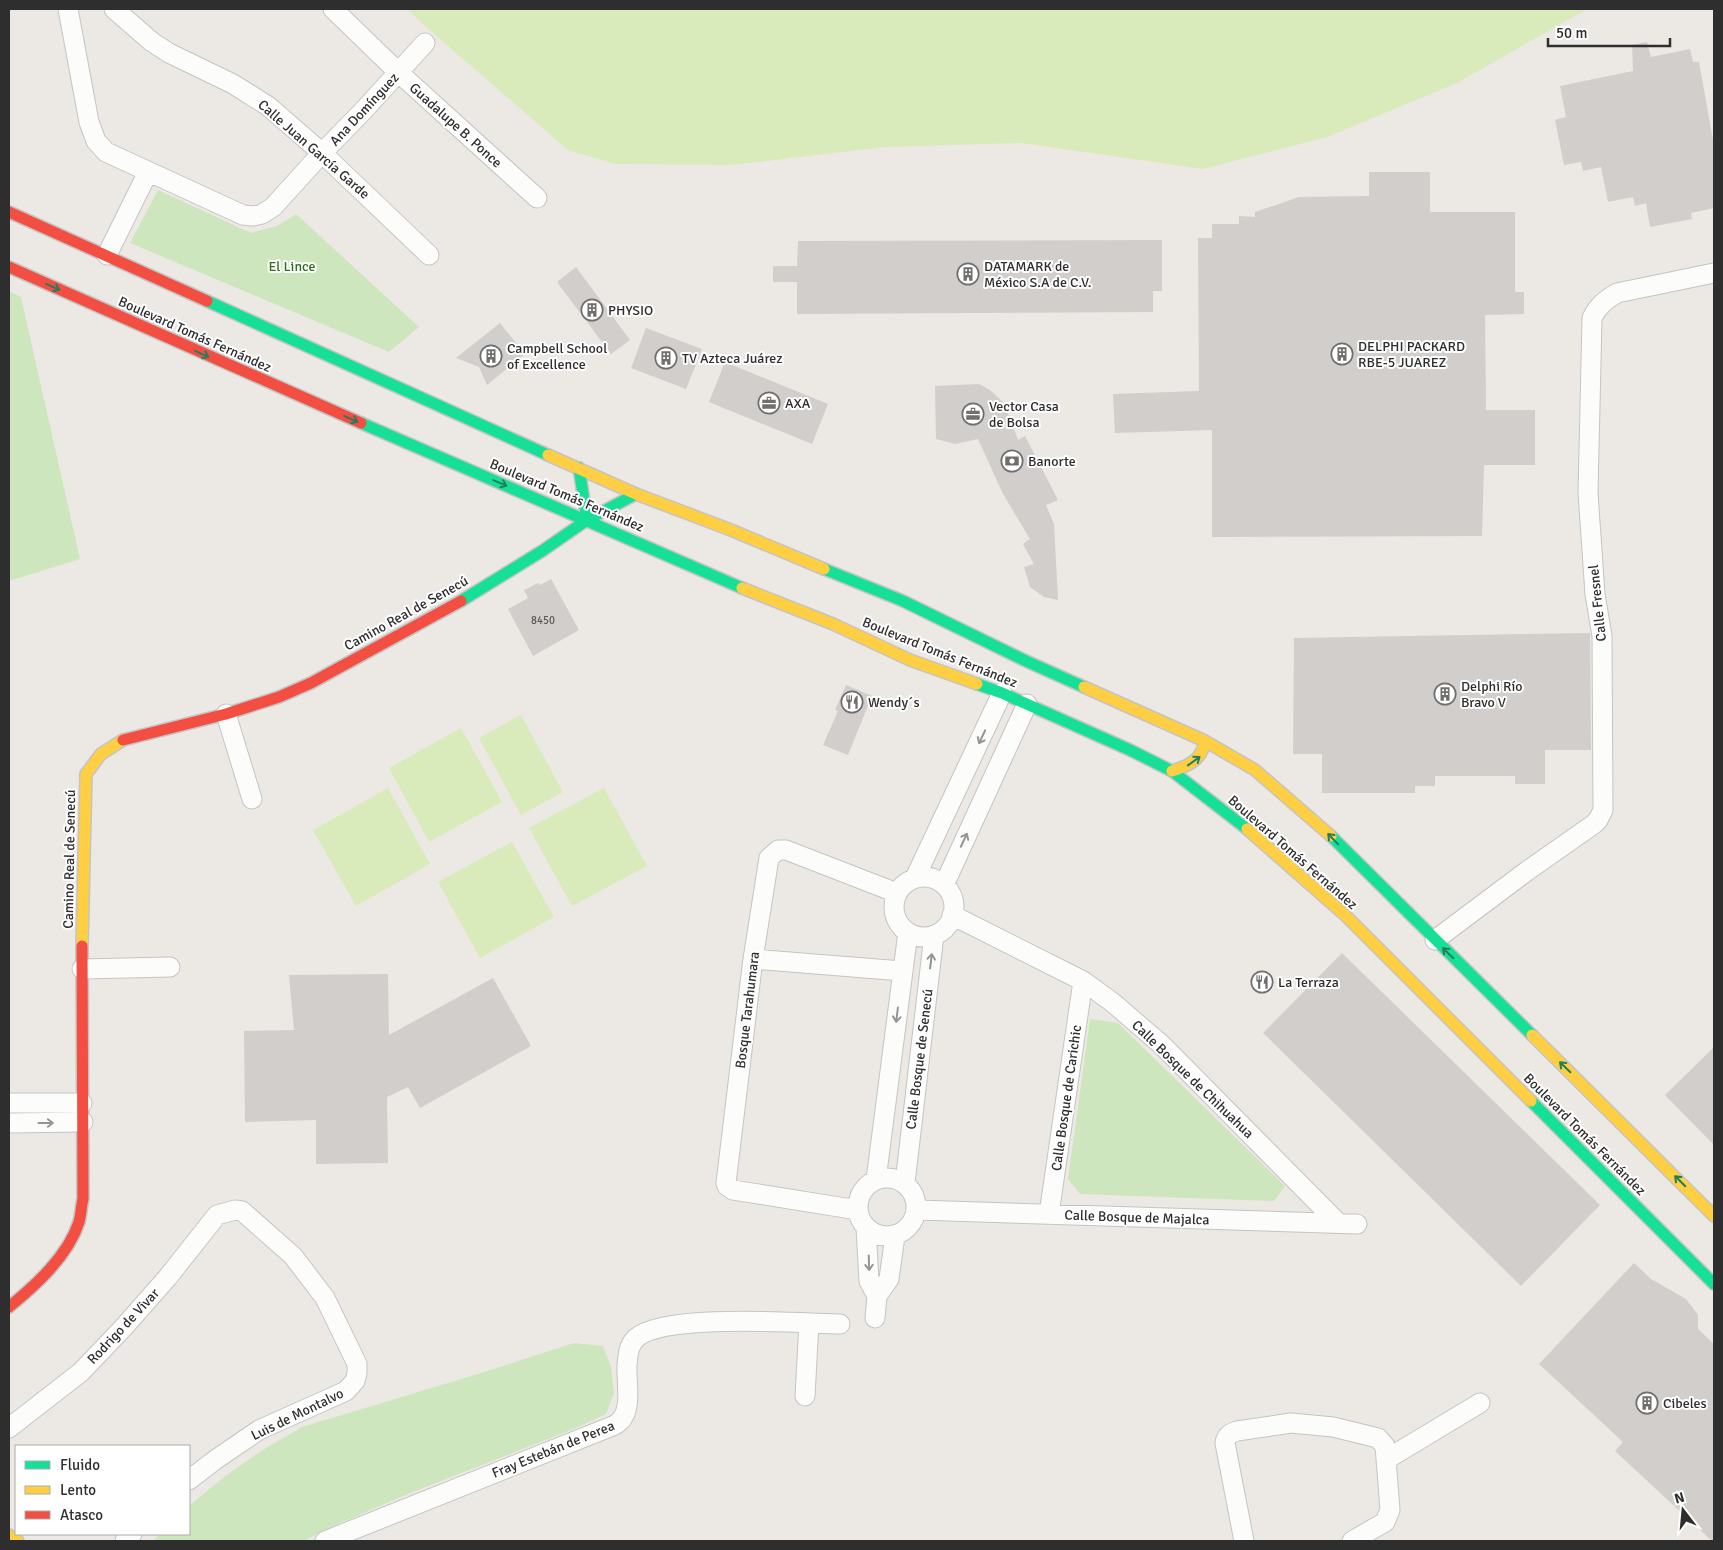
<svg xmlns="http://www.w3.org/2000/svg" width="1723" height="1550" font-family="Signika,sans-serif">
  <style>
    .green { fill: #cee6be }
    .pitch { fill: #d9eabb }
    .building { fill: #d1cecb }
    .lines { fill: none; stroke-linecap: round; stroke-linejoin: round }
    .street-casing { stroke: #c5c4c5; stroke-width: 21 }
    .fast-casing { stroke: #c5c4c5; stroke-width: 14 }
    .slow-casing { stroke: #c5c4c5; stroke-width: 14 }
    .jam-casing { stroke: #c5c4c5; stroke-width: 14 }
    .street { stroke: #fcfcfb; stroke-width: 19 }
    .fast { stroke: #16e098; stroke-width: 11 }
    .slow { stroke: #ffcf43; stroke-width: 11 }
    .jam { stroke: #f24e42; stroke-width: 11 }
    .oneway { stroke: #237e5e }
    .oneway2 { stroke: #959594 }
    .labels { text-anchor: middle; stroke-width: 4; stroke-linejoin: round; paint-order: stroke }
    .number-label { font-size: 11px; fill: #585857 }
    .street-label { font-size: 14px; fill: #2e2e2e; stroke: #fff }
    .park-label { font-size: 14px; fill: #2c6e1b; stroke: #fff }
    .poi-label { font-size: 14px; fill: #2e2e2e; stroke: #fff; text-anchor: start }
  </style>
  <rect width="100%" height="100%" fill="#ece8e4"/>
  <path class="green" d="M158 190 251 233 277 226 296 214 419 327 389 352 130 243Z
    M9 291 21 297 80 559 9 581Z
    M1090 1019 1118 1023 1285 1186 1274 1201 1080 1194 1068 1179Z
    M574 1343 603 1346 611 1367 614 1393 606 1414 576 1428 408 1494 331 1527 304 1541H153L160 1534H189L190 1505 224 1477 261 1451 302 1427 478 1374Z"/>
  <path class="pitch" d="M407 9H1587L1457 83 1327 137 1203 169 1022 143 885 147 731 165 615 164 568 150 425 26Z
    M521 715 563 792 521 815 479 738Z
    M461 728 502 802 429 842 389 768Z
    M388 788 430 864 356 906 313 830Z
    M604 788 647 866 572 906 529 828Z
    M512 842 554 917 480 958 438 882Z"/>
  <path class="building" d="M1647 42 1651 57 1690 49 1693 62H1699L1714 146V208L1691 213 1692 219 1650 227 1646 203 1635 206 1633 197 1608 202 1601 167 1583 171 1581 162 1564 165 1555 120 1566 117 1560 86 1633 71 1632 45Z
    M1369 172H1430V212H1515V292H1524V314L1485 315 1486 410H1535V465H1484L1482 536 1212 537V430L1115 433 1113 394 1199 391 1198 238H1212V224H1239V216L1255 217V212L1299 197 1369 196Z
    M1162 240V291H1153V312L797 314V282H773V266H797L798 241Z
    M576 267 630 340 611 354 557 282Z
    M500 323 525 354 487 385 479 367 456 358Z
    M646 328 702 349 686 389 631 368Z
    M725 362 828 404 812 444 709 402Z
    M979 384 990 390 1004 403 1018 440 1025 436 1058 500 1046 505 1054 524 1058 600 1044 597 1030 587 1024 567 1034 564 1023 544 1030 539 1003 494 978 439 955 444 936 439 935 386Z
    M551 579 579 630 533 656 508 609 528 598 524 590 538 583 540 585Z
    M1590 633 1591 750H1545V784H1515V776H1435V786H1415V793H1322V754H1293L1294 638Z
    M846 685 872 696 848 755 823 745 838 711 835 710Z
    M1342 953 1600 1205 1521 1286 1263 1033Z
    M388 974 389 1035 493 978 531 1046 420 1108 408 1087 387 1097 388 1163 316 1164V1120L245 1122 244 1031 294 1030 289 975Z
    M1714 1047V1145L1665 1095Z
    M1634 1263 1651 1279 1686 1299 1698 1315V1329L1714 1344V1541H1712L1615 1451 1623 1442 1539 1364Z"/>
  <g class="lines">
    <g class="street-casing">
      <path id="street" d="M68 9 89 122 96 141 106 152 243 215 253 216 262 214 273 207 322 153 363 111 425 43
        M114 9 152 42 169 53 233 84 268 106 322 153 429 255
        M333 9 398 72 537 198
        M107 255 148 172
        M226 714 252 799
        M894 907a30 30 0 1 1 60 0a30 30 0 1 1-60 0Z
        M915 878 1002 693
        M944 885 1027 704
        M952 915 1083 981 1112 1002 1162 1045 1337 1222
        M1435 940 1527 871 1594 824 1598 820 1603 810 1602 636 1595 594 1588 493 1592 318C1598 306 1605 300 1617 293L1714 273
        M753 959 902 971
        M82 969 170 967
        M9 1103H82
        M9 1123 83 1122
        M858 1207a29 29 0 1 1 58 0a29 29 0 1 1-58 0Z
        M876 1180 908 932
        M905 1183 934 935
        M858 1210 733 1190 727 1186 726 1183 753 959 769 858 778 850H786L897 893
        M917 1210 1357 1224
        M1049 1214 1083 981
        M866 1228 869 1281 877 1296
        M875 1318 877 1296 889 1279 895 1236
        M805 1396 809 1323
        M9 1428 81 1372 123 1328 168 1277 217 1215 235 1210 242 1211 293 1256 325 1298 357 1364V1373L355 1381 346 1391 259 1430 215 1460 189 1480
        M1387 1459 1480 1403
        M125 1541 132 1534
        M325 1541 610 1427C613 1426 617 1424 619 1422 633 1410 626 1382 627 1366 628 1355 628 1346 636 1338 664 1313 798 1323 840 1324
        M1244 1541 1225 1443C1226 1436 1230 1433 1237 1431L1291 1423 1333 1427 1378 1438 1385 1446 1390 1510 1385 1522 1352 1541"/>
    </g>
    <g class="fast-casing">
      <path id="fast" d="M207 301 548 455
        M361 423 742 588
        M579 468 587 520
        M824 569 903 601 1026 661 1084 687
        M461 601 542 551 587 520 636 494
        M977 684 1002 693 1130 750 1172 771 1247 829
        M1331 836 1532 1035
        M1531 1101 1714 1284"/>
    </g>
    <g class="slow-casing">
      <path id="slow" d="M548 455 636 494 731 530 824 569
        M742 588 833 624 910 660 977 684
        M1084 687 1205 741 1255 770 1331 836
        M1172 771C1188 766 1202 760 1205 741
        M1247 829 1345 915 1531 1101
        M82 946 86 774 101 754 123 740
        M1532 1035 1714 1216
        M9 1535 18 1541"/>
    </g>
    <g class="jam-casing">
      <path id="jam" d="M9 212 207 301
        M9 267 361 423
        M123 740 226 714 279 697 311 683 461 601
        M9 1307C36 1285 68 1256 79 1222 81 1215 81 1207 83 1199L82 946"/>
    </g>
    <use href="#street" class="street"/>
    <use href="#fast" class="fast"/>
    <use href="#slow" class="slow"/>
    <use href="#jam" class="jam"/>
  </g>
  <defs><path id="oneway-shaft" d="M-6 0H5M1.5-3L5.5 0L1.5 3" fill="none" stroke-width="1.6" stroke-linecap="round" stroke-linejoin="round" transform="scale(1.25)"/></defs>
  <g class="oneway">
    <use href="#oneway-shaft" transform="translate(53 287) rotate(24)"/>
    <use href="#oneway-shaft" transform="translate(202 354) rotate(24)"/>
    <use href="#oneway-shaft" transform="translate(351 419) rotate(24)"/>
    <use href="#oneway-shaft" transform="translate(500 483) rotate(23)"/>
    <use href="#oneway-shaft" transform="translate(1194 761) rotate(-36)"/>
    <use href="#oneway-shaft" transform="translate(1333 839) rotate(-134)"/>
    <use href="#oneway-shaft" transform="translate(1448 953) rotate(-136)"/>
    <use href="#oneway-shaft" transform="translate(1565 1067) rotate(-136)"/>
    <use href="#oneway-shaft" transform="translate(1680 1181) rotate(-135)"/>
  </g>
  <g class="oneway2">
    <use href="#oneway-shaft" transform="translate(982 737) rotate(115)"/>
    <use href="#oneway-shaft" transform="translate(964 840) rotate(-65)"/>
    <use href="#oneway-shaft" transform="translate(931 961) rotate(-83)"/>
    <use href="#oneway-shaft" transform="translate(897 1015) rotate(97)"/>
    <use href="#oneway-shaft" transform="translate(46 1123)"/>
    <use href="#oneway-shaft" transform="translate(869 1263) rotate(88)"/>
  </g>
  <defs>
    <g id="building-ring" transform="scale(1.125)"><circle r="9.5" fill="#fff" stroke="#706f6e" stroke-width="1.5"/><path d="M-4-6H4V6H1V3H-1V6H-4ZM-2.5-4.3h1.7v1.8h-1.7ZM.8-4.3h1.7v1.8H.8ZM-2.5-1h1.7V.8h-1.7ZM.8-1h1.7V.8H.8Z" fill="#706f6e"/></g>
    <g id="office-ring" transform="scale(1.125)"><circle r="9.5" fill="#fff" stroke="#706f6e" stroke-width="1.5"/><path d="M-6-3h4V-5.5h4V-3h4V5H-6ZM-1-4.5V-3h2v-1.5ZM-6 0V1H6V0Z" fill="#706f6e"/></g>
    <g id="bank-ring" transform="scale(1.125)"><circle r="9.5" fill="#fff" stroke="#706f6e" stroke-width="1.5"/><path d="M-6-4H6V4H-6ZM0-2.3a2.3 2.3 0 1 0 0 4.6a2.3 2.3 0 1 0 0-4.6Z" fill="#706f6e"/></g>
    <g id="restaurant-ring" transform="scale(1.125)"><circle r="9.5" fill="#fff" stroke="#706f6e" stroke-width="1.5"/><path d="M-5-6h1v4h1v-4h1v4h1v-4h1v5L-1.5 .5V6h-2V.5L-5-1ZM5-6V6H3V1.5H1.5Q1.5-4 5-6Z" fill="#706f6e"/></g>
  </defs>
  <g fill-rule="evenodd">
    <use href="#building-ring" x="968" y="274"/>
    <use href="#building-ring" x="592" y="310"/>
    <use href="#building-ring" x="1342" y="354"/>
    <use href="#building-ring" x="491" y="356"/>
    <use href="#building-ring" x="666" y="358"/>
    <use href="#office-ring" x="769" y="403"/>
    <use href="#office-ring" x="973" y="414"/>
    <use href="#bank-ring" x="1012" y="461"/>
    <use href="#building-ring" x="1445" y="694"/>
    <use href="#restaurant-ring" x="852" y="702"/>
    <use href="#restaurant-ring" x="1262" y="982"/>
    <use href="#building-ring" x="1647" y="1403"/>
  </g>
  <g class="labels">
    <g class="number-label">
      <text x="543" y="624">8450</text>
    </g>
    <g class="street-label">
      <text transform="translate(364 109) rotate(-47)" y="5">Ana Domínguez</text>
      <text transform="translate(456 125) rotate(42)" y="5">Guadalupe B. Ponce</text>
      <text transform="translate(314 149) rotate(41)" y="5">Calle Juan García Garde</text>
      <text transform="translate(195 334) rotate(24)" y="5">Boulevard Tomás Fernández</text>
      <text transform="translate(567 495) rotate(23)" y="5">Boulevard Tomás Fernández</text>
      <text transform="translate(1597 603) rotate(-96)" y="5">Calle Fresnel</text>
      <text transform="translate(406 613) rotate(-29)" y="5">Camino Real de Senecú</text>
      <text transform="translate(940 652) rotate(22)" y="5">Boulevard Tomás Fernández</text>
      <text transform="translate(1293 852) rotate(41)" y="5">Boulevard Tomás Fernández</text>
      <text transform="translate(69 859) rotate(-89)" y="5">Camino Real de Senecú</text>
      <text transform="translate(747 1010) rotate(-83)" y="5">Bosque Tarahumara</text>
      <text transform="translate(919 1059) rotate(-83)" y="5">Calle Bosque de Senecú</text>
      <text transform="translate(1193 1079) rotate(44)" y="5">Calle Bosque de Chihuahua</text>
      <text transform="translate(1066 1098) rotate(-82)" y="5">Calle Bosque de Carichic</text>
      <text transform="translate(1585 1134) rotate(45)" y="5">Boulevard Tomás Fernández</text>
      <text transform="translate(1137 1217) rotate(2)" y="5">Calle Bosque de Majalca</text>
      <text transform="translate(123 1326) rotate(-47)" y="5">Rodrigo de Vivar</text>
      <text transform="translate(297 1414) rotate(-26)" y="5">Luis de Montalvo</text>
      <text transform="translate(553 1449) rotate(-22)" y="5">Fray Estebán de Perea</text>
    </g>
    <g class="park-label">
      <text x="292" y="271">El Lince</text>
    </g>
    <g class="poi-label">
      <text x="984" y="271">DATAMARK de<tspan x="984" dy="16">México S.A de C.V.</tspan></text>
      <text x="608" y="315">PHYSIO</text>
      <text x="1358" y="351">DELPHI PACKARD<tspan x="1358" dy="16">RBE-5 JUAREZ</tspan></text>
      <text x="507" y="353">Campbell School<tspan x="507" dy="16">of Excellence</tspan></text>
      <text x="682" y="363">TV Azteca Juárez</text>
      <text x="785" y="408">AXA</text>
      <text x="989" y="411">Vector Casa<tspan x="989" dy="16">de Bolsa</tspan></text>
      <text x="1028" y="466">Banorte</text>
      <text x="1461" y="691">Delphi Río<tspan x="1461" dy="16">Bravo V</tspan></text>
      <text x="868" y="707">Wendy´s</text>
      <text x="1278" y="987">La Terraza</text>
      <text x="1663" y="1408">Cibeles</text>
    </g>
  </g>
  <rect width="1723" height="1550" fill="none" stroke="#2e2e2e" stroke-width="20"/>
  <rect x="15" y="1445" width="175" height="90" fill="#ffffff" stroke="#ababab"/>
  <rect x="25" y="1461" width="25" height="8" fill="#16e098" stroke="#ababab"/>
  <text x="60" y="1470" font-size="15" fill="#2e2e2e">Fluido</text>
  <rect x="25" y="1486" width="25" height="8" fill="#ffcf43" stroke="#ababab"/>
  <text x="60" y="1495" font-size="15" fill="#2e2e2e">Lento</text>
  <rect x="25" y="1511" width="25" height="8" fill="#f24e42" stroke="#ababab"/>
  <text x="60" y="1520" font-size="15" fill="#2e2e2e">Atasco</text>
  <g transform="translate(1683 1510) rotate(344)" stroke="#ffffff" stroke-width="4" paint-order="stroke">
  <path d="M0-4L9 19L0 12L-9 19Z" fill="#2e2e2e"/>
  <text y="-8" font-size="14" font-weight="bold" text-anchor="middle" fill="#2e2e2e">N</text>
  </g>
  <path d="M1548 38v8h122v-8" fill="none" stroke="#2e2e2e" stroke-width="2.5"/>
  <text x="1556" y="38" font-size="15" fill="#2e2e2e" stroke="#ffffff" stroke-width="4" paint-order="stroke">50 m</text>
</svg>
